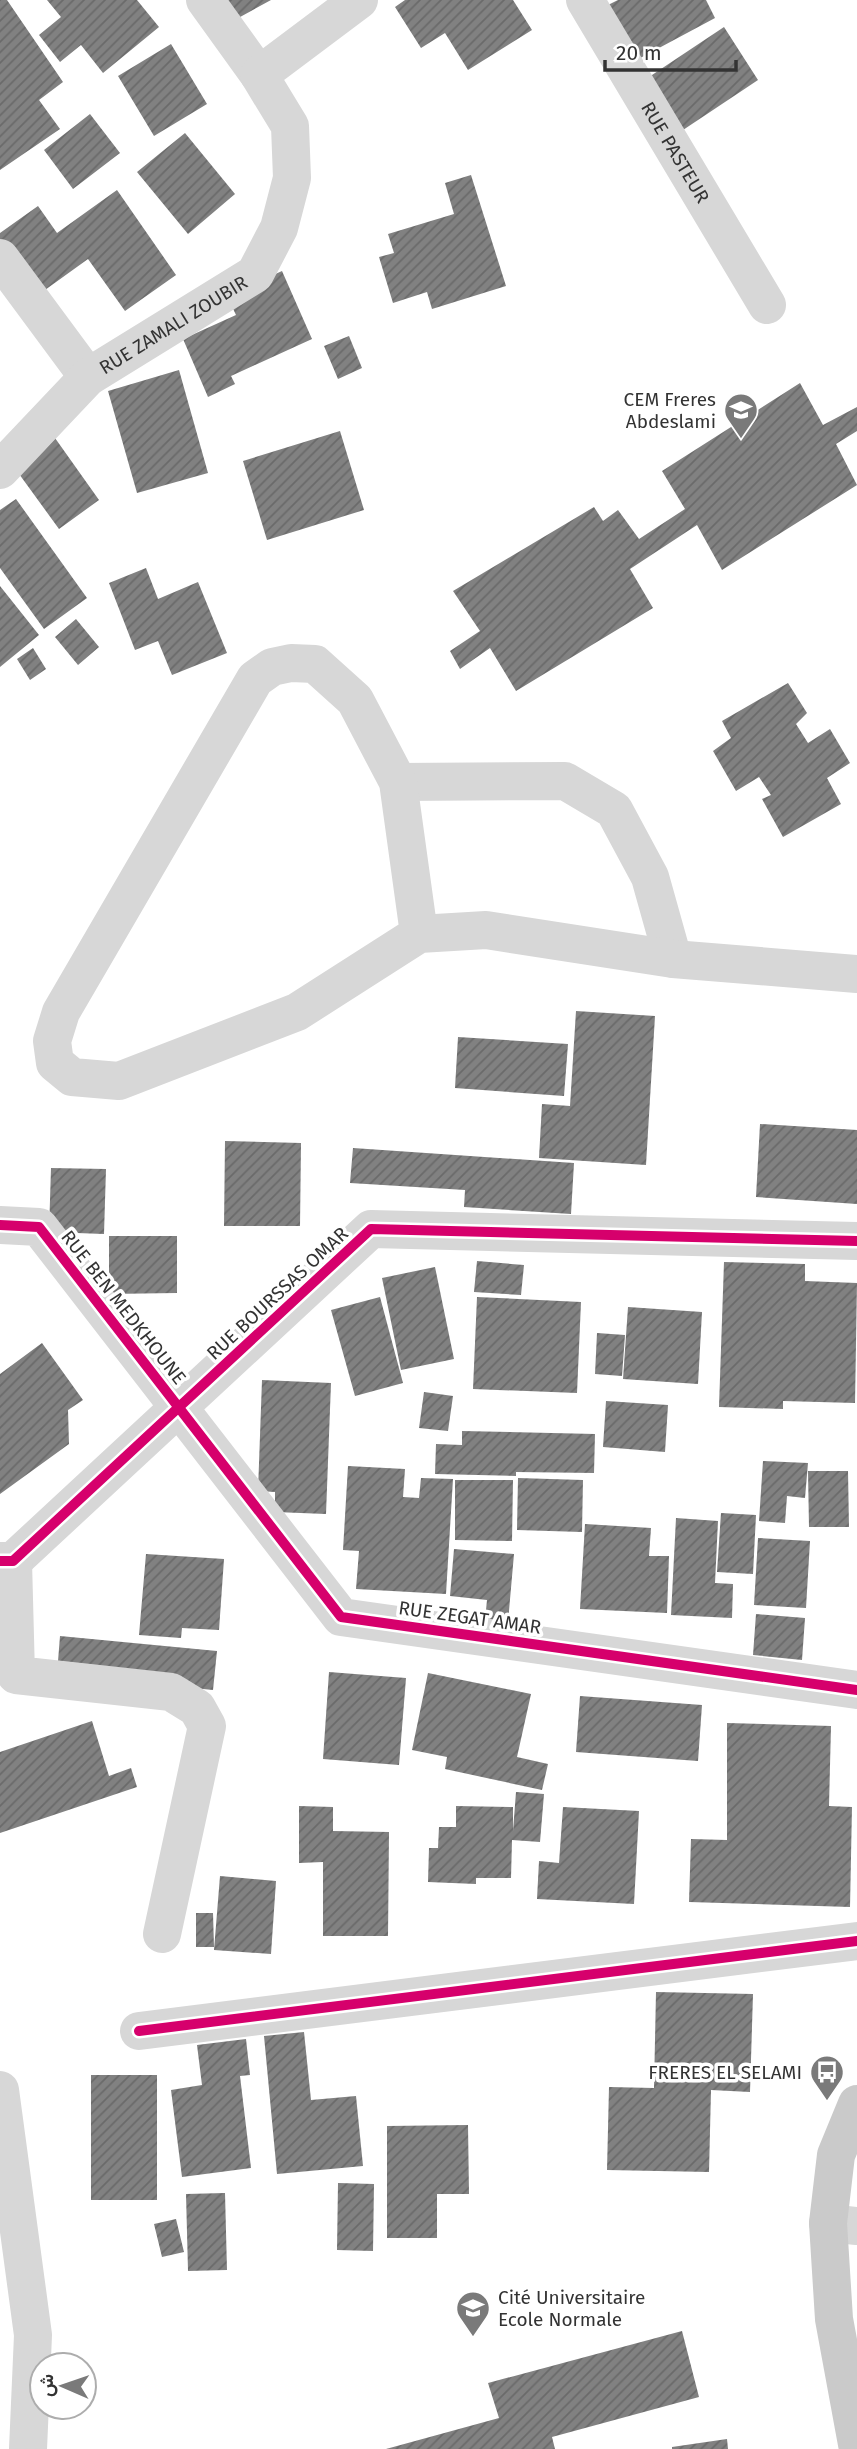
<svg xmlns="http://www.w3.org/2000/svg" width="857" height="2449" font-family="'Fira Sans',Vazirmatn,sans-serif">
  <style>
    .building { fill: url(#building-hatch) }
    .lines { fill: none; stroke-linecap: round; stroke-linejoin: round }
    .minor { stroke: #d7d7d7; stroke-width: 38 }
    .major { stroke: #cacaca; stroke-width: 38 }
    .cycleway-casing { stroke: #fff; stroke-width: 15 }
    .cycleway { stroke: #d6006c; stroke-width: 10 }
    .labels { text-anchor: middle; stroke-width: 7; stroke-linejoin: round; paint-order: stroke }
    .street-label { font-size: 19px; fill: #333; stroke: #fff }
    .poi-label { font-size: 19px; fill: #333; stroke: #fff; text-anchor: end }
  </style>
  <defs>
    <pattern id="building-hatch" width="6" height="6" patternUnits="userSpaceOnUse" patternTransform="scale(1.75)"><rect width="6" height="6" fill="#818181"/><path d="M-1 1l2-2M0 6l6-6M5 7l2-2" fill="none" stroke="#6a6a6a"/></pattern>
  </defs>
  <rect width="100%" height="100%" fill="#fff"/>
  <path class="building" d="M0 0H7L63 82 39 100 60 129 0 170Z
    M47 0H137L159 27 103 73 81 45 60 62 39 35 61 17Z
    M218 0H271L231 22Z
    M405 0H513L532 30 468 70 445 33 421 48 395 7Z
    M618 0H706L715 18 631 63 602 8Z
    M724 27 758 80 674 136 640 83Z
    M171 44 207 104 154 136 118 76Z
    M90 114 120 153 73 189 44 150Z
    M185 133 235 194 188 234 137 172Z
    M471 175 506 286 432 309 427 292 393 303 379 257 394 253 388 234 454 214 445 183Z
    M117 190 176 275 125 311 88 259 38 295 0 241V233L38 206 57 233Z
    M282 271 312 339 231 376 235 384 208 397 183 339 236 315 227 296Z
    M349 336 362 368 338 379 324 346Z
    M179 370 208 473 137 493 108 391Z
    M800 383 823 425 857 407V431L836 444 857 485 722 570 697 525 630 569 653 608 516 691 490 648 460 669 450 651 480 631 453 591 594 507 603 521 618 510 639 539 685 509 662 471Z
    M340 431 364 510 267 540 243 461Z
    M55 438 99 500 59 529 14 467Z
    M16 499 87 598 44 629 0 568V510Z
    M146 568 158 599 198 582 227 653 172 675 158 641 135 650 109 583Z
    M0 586 39 635 0 667Z
    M76 619 99 647 78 665 55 637Z
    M33 648 46 669 30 680 17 659Z
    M788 683 807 713 796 724 808 743 830 729 850 763 827 778 841 804 783 837 762 799 771 795 759 777 736 791 713 751 731 738 722 721Z
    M576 1011 655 1016 646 1165 539 1158 542 1104 570 1106Z
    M458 1037 568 1044 564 1096 455 1088Z
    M760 1124 857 1130V1204L756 1197Z
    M225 1141 301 1143 300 1226H224Z
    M353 1148 574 1163 571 1214 464 1207 465 1190 350 1183Z
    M51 1168 106 1169 104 1234 49 1232Z
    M109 1236H177V1293L109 1294Z
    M477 1261 524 1265 521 1295 474 1292Z
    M724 1262 805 1264V1281L857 1283 855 1403 783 1401V1409L719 1407Z
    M435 1267 454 1359 401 1370 382 1278Z
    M380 1297 403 1383 355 1396 331 1310Z
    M477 1297 581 1302 577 1393 473 1389Z
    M628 1307 702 1312 698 1384 623 1379Z
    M597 1333 625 1335 622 1376 595 1374Z
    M42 1343 83 1400 68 1410 69 1444 0 1494V1374Z
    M262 1380 331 1383 326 1514 275 1512V1492L258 1491Z
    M424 1392 453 1396 448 1431 419 1428Z
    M606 1401 668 1405 665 1452 603 1447Z
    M462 1431 595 1434 594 1473 516 1472V1476L435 1474 436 1444 462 1445Z
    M763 1461 808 1463 805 1498 787 1496 785 1523 759 1521Z
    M348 1466 405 1469 403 1497 419 1498 421 1478 453 1479 446 1594 356 1589 359 1551 343 1550Z
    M808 1471H848L849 1527H809Z
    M518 1478 583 1480 582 1532 517 1530Z
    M455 1480H513L512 1541 455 1540Z
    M721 1513 756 1515 753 1574 717 1572Z
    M676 1518 718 1521 715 1583 733 1584 732 1618 671 1615Z
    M585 1524 651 1528 649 1556H669L667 1613 580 1609Z
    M758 1538 810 1541 806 1608 754 1605Z
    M454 1549 514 1554 508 1622 485 1620 487 1600 450 1596Z
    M146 1554 224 1559 219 1630 182 1628 181 1638 139 1635Z
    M756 1614 805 1618 802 1660 753 1655Z
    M60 1636 217 1651 213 1690 57 1674Z
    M329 1672 406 1678 399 1765 323 1759Z
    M428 1673 531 1694 517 1757 548 1764 542 1790 445 1769 447 1757 412 1750Z
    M580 1696 702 1705 698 1761 576 1752Z
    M92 1721 109 1776 131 1768 137 1787 0 1833V1752Z
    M727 1723 831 1726 829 1806 852 1807 850 1907 689 1902 691 1839 727 1840Z
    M516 1792 544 1794 540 1842 512 1840 511 1878H476V1884L428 1882 429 1848H438L439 1827H456V1806L513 1807V1831Z
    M299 1806 333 1807V1831L389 1832 388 1936H323V1862L299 1863Z
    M563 1807 639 1811 634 1904 537 1899 539 1861 559 1863Z
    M220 1876 276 1881 271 1954 214 1950Z
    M196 1913H213L214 1947H196Z
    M656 1992 753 1994 750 2092 711 2090 709 2172 607 2170 609 2087 654 2088Z
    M304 2032 311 2100 356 2096 363 2166 277 2174 264 2036Z
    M246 2039 250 2075 240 2076 251 2168 182 2177 171 2090 202 2085 197 2045Z
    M91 2075H157V2200H91Z
    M468 2125 469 2194H437V2238H387V2126Z
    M338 2183 374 2184 373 2251 337 2250Z
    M225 2193 227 2270 188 2271 186 2194Z
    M176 2219 184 2252 162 2257 154 2224Z
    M682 2331 699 2397 552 2437 555 2449H386L499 2418 488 2383Z
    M727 2439 728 2449H672V2447Z"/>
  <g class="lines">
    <g class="minor">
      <path d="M205 0 259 75"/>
      <path id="s1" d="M585 0 767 305"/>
      <path d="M0 258 88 377"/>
      <path id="s2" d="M0 470 88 377 255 274 279 228 292 178 290 126 259 75 359 0"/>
      <path d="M398 782 565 781 614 810 650 877 673 959"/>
      <path d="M419 934 398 782 355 700 315 664 291 663 272 667 255 679 61 1012 52 1041 55 1063 72 1077 119 1081 297 1012 419 934 486 930 673 959 857 974"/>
      <path d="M0 1225 39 1227 341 1617 857 1690"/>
      <path d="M0 1561H13L371 1229 857 1241"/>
      <path d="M13 1561 16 1675 171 1692 197 1708 207 1726 162 1934"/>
      <path d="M139 2031 857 1941"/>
      <path d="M0 2090 33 2335 28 2449"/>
      <path d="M828 2223 857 2226"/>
    </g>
    <path class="major" d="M857 2104 836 2155 828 2223 834 2319 857 2444"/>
    <g class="cycleway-casing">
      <path id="cycleway" d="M0 1225 39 1227 341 1617 857 1690
        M0 1561H13L371 1229 857 1241
        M139 2031 857 1941"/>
    </g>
    <use href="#cycleway" class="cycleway"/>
  </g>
  <defs>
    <g id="school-pin" transform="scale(1.75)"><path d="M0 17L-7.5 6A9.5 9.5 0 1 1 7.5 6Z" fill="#7a7a7a" stroke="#fff"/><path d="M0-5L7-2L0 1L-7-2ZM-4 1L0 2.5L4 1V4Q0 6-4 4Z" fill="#fff"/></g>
    <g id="bus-pin" transform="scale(1.75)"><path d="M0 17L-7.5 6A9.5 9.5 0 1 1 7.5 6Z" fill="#7a7a7a" stroke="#fff"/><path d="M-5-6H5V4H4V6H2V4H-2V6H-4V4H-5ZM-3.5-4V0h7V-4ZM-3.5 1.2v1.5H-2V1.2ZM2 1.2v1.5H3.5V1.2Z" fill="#fff"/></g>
    <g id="university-pin" transform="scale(1.75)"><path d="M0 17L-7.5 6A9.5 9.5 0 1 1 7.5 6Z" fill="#7a7a7a" stroke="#fff"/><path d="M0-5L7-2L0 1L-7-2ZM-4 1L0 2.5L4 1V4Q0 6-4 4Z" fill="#fff"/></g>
  </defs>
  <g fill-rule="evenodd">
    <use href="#school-pin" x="741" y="410"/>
    <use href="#bus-pin" x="827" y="2072"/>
    <use href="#university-pin" x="473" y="2308"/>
  </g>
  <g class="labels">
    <g class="street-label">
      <text dy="7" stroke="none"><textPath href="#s1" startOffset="177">RUE PASTEUR</textPath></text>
      <text dy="7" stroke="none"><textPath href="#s2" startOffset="228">RUE ZAMALI ZOUBIR</textPath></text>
      <text transform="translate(277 1293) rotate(-43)" y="7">RUE BOURSSAS OMAR</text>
      <text transform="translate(124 1307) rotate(52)" y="7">RUE BEN MEDKHOUNE</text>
      <text transform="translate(470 1617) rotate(8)" y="7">RUE ZEGAT AMAR</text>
    </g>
    <g class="poi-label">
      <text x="716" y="406">CEM Freres<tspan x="716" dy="22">Abdeslami</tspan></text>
      <text x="802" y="2079">FRERES EL SELAMI</text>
      <text x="498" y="2304" text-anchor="start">Cité Universitaire<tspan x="498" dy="22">Ecole Normale</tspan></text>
    </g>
  </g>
  <g transform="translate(63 2386) rotate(272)"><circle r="33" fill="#ffffff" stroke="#adadad" stroke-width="2"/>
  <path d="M0-5L12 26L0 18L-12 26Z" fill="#7a7a7a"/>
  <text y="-10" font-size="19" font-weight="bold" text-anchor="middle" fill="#333333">ش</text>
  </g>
  <path d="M605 60v10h131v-10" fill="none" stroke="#333333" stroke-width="3.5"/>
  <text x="616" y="60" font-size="21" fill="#333333" stroke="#ffffff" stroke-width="5" paint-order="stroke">20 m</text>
</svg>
